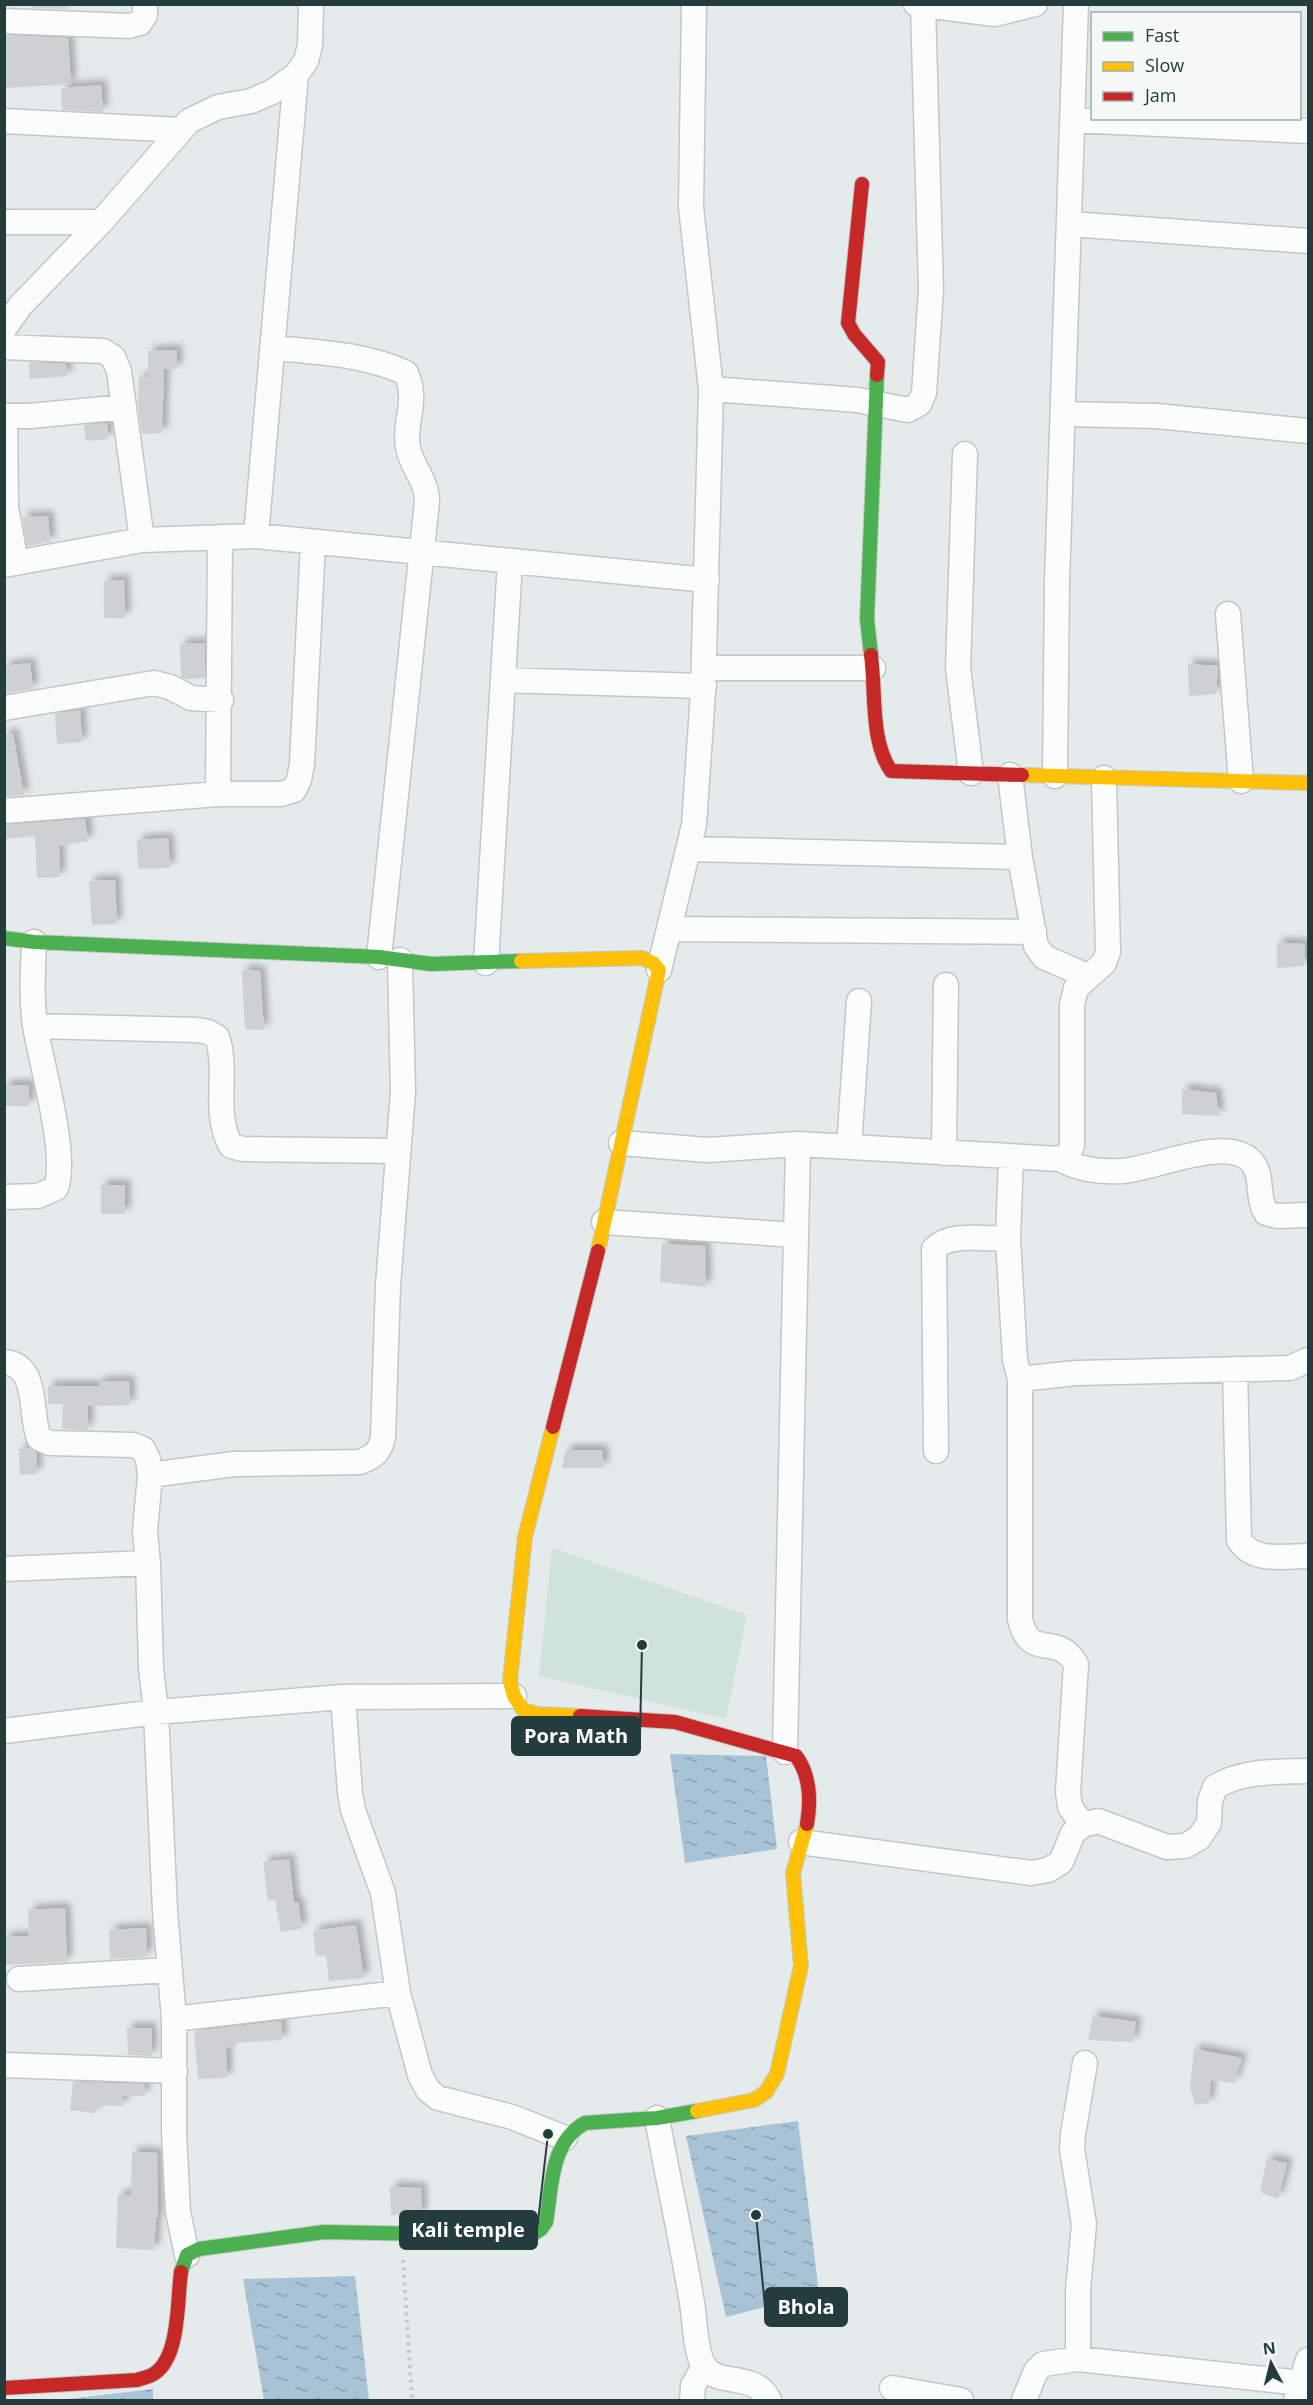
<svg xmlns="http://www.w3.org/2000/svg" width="1313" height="2405" font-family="'Open Sans',sans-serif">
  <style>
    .green { fill: #cfe2db }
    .water { fill: url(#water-ripples) }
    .building { fill: #cdd1d1; filter: url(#shadow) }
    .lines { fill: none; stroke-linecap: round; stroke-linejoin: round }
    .street-casing { stroke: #c2c7c7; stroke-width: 27 }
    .fast-casing { stroke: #c1c7c7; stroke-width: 16 }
    .slow-casing { stroke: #c1c7c7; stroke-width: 16 }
    .jam-casing { stroke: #c1c7c7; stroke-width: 16 }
    .path { stroke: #c2caca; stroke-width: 4; stroke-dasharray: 3 4.5; stroke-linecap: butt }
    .street { stroke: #fbfcfc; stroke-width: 24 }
    .fast { stroke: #4caf50; stroke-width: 14 }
    .slow { stroke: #ffc107; stroke-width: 14 }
    .jam { stroke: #c62828; stroke-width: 14 }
    .leader { fill: none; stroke: #243c3d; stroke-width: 2 }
    .callout-dot { fill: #243c3d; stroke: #f4f9f8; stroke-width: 2 }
    .callout { fill: #243c3d; stroke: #243c3d; stroke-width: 2 }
    .callout-label { font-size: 20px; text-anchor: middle; font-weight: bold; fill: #fff }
  </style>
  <defs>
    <pattern id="water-ripples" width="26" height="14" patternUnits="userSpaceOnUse" patternTransform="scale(1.5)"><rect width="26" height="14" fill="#a8c3d6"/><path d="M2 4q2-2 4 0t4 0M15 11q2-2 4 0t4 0" fill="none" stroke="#89a0af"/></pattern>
    <filter id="shadow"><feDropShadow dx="5.5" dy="-5.5" stdDeviation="3" flood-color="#0004"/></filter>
  </defs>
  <rect width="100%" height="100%" fill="#e5eaea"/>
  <path class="green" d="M552 1548 747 1615 726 1719 539 1676Z"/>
  <path class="water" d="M670 1754 766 1756 777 1849 685 1863Z
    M798 2121 819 2293 726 2317 686 2136Z
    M355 2276 369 2400H264L243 2279Z
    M153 2389V2400H60Z"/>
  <path class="building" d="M32 4H66V9L33 8Z
    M4 35 68 38 71 84 6 88Z
    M101 85 103 112 62 110 61 88Z
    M177 350V369H164L162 433 142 434 138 405 139 377 148 378V351Z
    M29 362 66 364 67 376 30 379Z
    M107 423 108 439 86 441 84 425Z
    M48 516 50 542 27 546 22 517Z
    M124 580 125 618H104V581Z
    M205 643V678L185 679 181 677 180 644Z
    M30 663 33 689 4 693V666Z
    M1188 664 1218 666 1216 694 1189 696Z
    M80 710 82 742 57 744 55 714Z
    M4 734H13L24 795 4 797Z
    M85 819 88 841 59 846 60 877 37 878 35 836 4 839V825Z
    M168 838 170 868 138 869 137 840Z
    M115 880 117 924 92 925 89 881Z
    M1277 943 1305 944 1304 966 1277 968Z
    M242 970 260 971 264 1030 245 1029Z
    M4 1085H29V1106H4Z
    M1182 1089 1216 1093 1219 1116 1182 1114Z
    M101 1185H125V1214H101Z
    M662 1244 705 1246 706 1287 660 1282Z
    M129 1381 130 1405 88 1406V1430L62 1429 63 1404H48V1386H99V1382Z
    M29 1448 36 1452 37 1474 20 1475 19 1449Z
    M566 1450H602L604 1468H562Z
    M289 1859 294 1903 298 1902 302 1928 281 1932 275 1900 268 1901 263 1862Z
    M65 1908 67 1962 4 1965V1937L29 1936 28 1910Z
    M356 1925 364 1978 329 1981 326 1955 316 1956 313 1931Z
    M146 1928 147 1957 110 1959 109 1930Z
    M1093 2016 1136 2022 1133 2042 1088 2040Z
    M281 2021 282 2040 230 2043 231 2047 226 2048 227 2078 198 2079 194 2031Z
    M127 2028H151L152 2056 128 2055Z
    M1194 2049 1242 2058 1234 2083 1211 2080 1209 2103 1195 2105 1190 2087Z
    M73 2082 144 2084 145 2096H123V2106L96 2105 95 2113 70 2110Z
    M132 2152 157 2153 158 2218H156L154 2250 116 2248 118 2195H131Z
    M1267 2159 1287 2163 1278 2199 1260 2192Z
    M390 2187 421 2188 422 2215H391Z"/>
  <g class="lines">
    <g class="street-casing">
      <path id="street" d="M916 4 995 14 1035 4
        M4 21 129 26 140 23 145 15V4
        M1073 120 1308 131
        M4 121 181 130
        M4 222H101
        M1070 224 1308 241
        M4 329 20 306 101 222 189 121 218 107 251 101 272 92 296 75 306 61 310 45 311 4
        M4 347 103 351 113 357 119 371 142 540
        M273 348C317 352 365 354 406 373 419 403 403 420 408 448 412 467 427 481 427 501L379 957
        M711 389 858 400 908 410 919 404 924 393 931 290 923 5
        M1063 414 1157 416 1308 431
        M4 416H30L124 407
        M5 416 6 507 16 563
        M965 454 958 668 971 773
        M256 536 296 75
        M4 565 142 540 256 536 707 580
        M1228 614 1241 781
        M704 668H873
        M503 680 704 686
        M4 708 154 683 170 687 191 698 221 700
        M1010 775 1020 857 1036 946 1044 957 1087 976
        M1055 776 1057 582 1076 4
        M218 794 220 537
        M4 811 218 794H281L294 790 299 780 302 764 313 542
        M689 849 1020 857
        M669 929 1034 932
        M486 963 510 561
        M659 970 694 825 703 692 711 389 691 207 694 4
        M35 1026 197 1030 208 1032 217 1037C229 1072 212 1112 231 1146L243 1149 398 1151
        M621 1143 708 1150 798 1144 1060 1159 1069 1154 1072 1145V1005L1076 988 1104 963 1108 952 1104 778
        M849 1147 859 1001
        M944 1153 946 985
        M1011 1157 1008 1239 1015 1360 1020 1379V1619C1030 1663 1056 1630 1076 1664L1068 1792 1070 1807 1083 1825
        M1060 1159C1080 1170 1099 1172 1122 1171 1154 1169 1226 1135 1251 1161 1264 1174 1256 1197 1266 1213L1277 1216 1308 1215
        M4 1197 38 1196 56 1188C68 1152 41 1065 35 1025 31 997 33 970 34 942
        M604 1222 796 1235
        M4 1362C40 1365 29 1414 39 1438L50 1443 133 1445 143 1449 148 1459 150 1475 145 1531 148 1563 151 1668 156 1712 165 1911 174 2019V2133L178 2212 187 2255
        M1235 1369 1239 1540C1253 1563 1284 1556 1308 1556
        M1020 1379 1076 1373 1290 1368 1308 1360
        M936 1451 934 1249C950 1232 986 1239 1008 1239
        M150 1475 234 1464 360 1462C375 1456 380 1452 383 1437L388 1285 403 1092 400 960
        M4 1569 148 1563
        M343 1697 350 1793 353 1810 383 1893 398 1993 420 2075 428 2090 438 2098 512 2117 565 2138
        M4 1731 156 1712 343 1697 514 1696
        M785 1752 798 1144
        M801 1842 1031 1873 1048 1870 1061 1862 1073 1833 1083 1825 1098 1821 1167 1847 1185 1846 1199 1838 1209 1823 1210 1801 1215 1787C1243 1770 1277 1772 1308 1771
        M19 1979 169 1970
        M174 2019 398 1993
        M4 2065 175 2071
        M657 2118C668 2180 682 2241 692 2303 695 2320 695 2352 704 2366 718 2388 754 2370 769 2400
        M1078 2359V2290L1084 2224 1072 2149 1073 2134 1085 2063
        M892 2388 961 2400
        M692 2400 693 2386 704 2366
        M1024 2400 1036 2371 1043 2364 1078 2359 1301 2383
        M1296 2400 1308 2360"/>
    </g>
    <g class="fast-casing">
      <path id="fast" d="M871 655 867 619 877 375
        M4 938 34 942 379 957 431 964 521 961
        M181 2272 187 2255 199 2249 324 2232 530 2236 541 2229 546 2222C552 2187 550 2142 585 2123L657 2118 697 2111"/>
    </g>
    <g class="slow-casing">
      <path id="slow" d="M1022 775 1308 783
        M521 961 642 958 653 963 659 970 598 1251
        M553 1427 525 1537 510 1681 514 1696 523 1710 537 1714 580 1716
        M697 2111 754 2100 766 2092 777 2074 801 1966 793 1873 807 1824"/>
    </g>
    <g class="jam-casing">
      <path id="jam" d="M862 184 848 323 854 334 878 362 877 375
        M871 655C876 691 870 741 891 771L1022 775
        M553 1427 598 1251
        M580 1716 675 1722 796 1756C810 1775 811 1801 807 1824
        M4 2388 137 2380C142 2378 150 2377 155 2373 180 2356 177 2300 181 2272"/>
    </g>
    <path class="path" d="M403 2260 412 2400"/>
    <use href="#street" class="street"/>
    <use href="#fast" class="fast"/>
    <use href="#slow" class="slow"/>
    <use href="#jam" class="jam"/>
  </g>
  <path class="leader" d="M642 1645L640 1736M548 2134L537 2230M756 2215L765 2307"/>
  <g class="callout-dot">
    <circle cx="642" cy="1645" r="6"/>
    <circle cx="548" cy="2134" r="6"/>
    <circle cx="756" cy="2215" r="6"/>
  </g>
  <g class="callout">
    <rect x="512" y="1717" width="128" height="38" rx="6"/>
    <rect x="400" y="2211" width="137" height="38" rx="6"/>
    <rect x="765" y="2288" width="82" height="38" rx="6"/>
  </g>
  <g class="callout-label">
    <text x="576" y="1743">Pora Math</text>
    <text x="468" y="2237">Kali temple</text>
    <text x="806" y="2314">Bhola</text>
  </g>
  <rect width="1313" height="2405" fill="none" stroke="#243c3d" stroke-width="12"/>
  <rect x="1091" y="12" width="210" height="108" fill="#f4f9f8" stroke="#a1adad" stroke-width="1.5"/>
  <rect x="1103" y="32" width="30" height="9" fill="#4caf50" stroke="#a1adad" stroke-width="1.5"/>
  <text x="1145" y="42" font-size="18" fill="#243c3d">Fast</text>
  <rect x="1103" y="62" width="30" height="9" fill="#ffc107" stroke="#a1adad" stroke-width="1.5"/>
  <text x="1145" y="72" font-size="18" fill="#243c3d">Slow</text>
  <rect x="1103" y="92" width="30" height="9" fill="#c62828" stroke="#a1adad" stroke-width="1.5"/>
  <text x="1145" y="102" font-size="18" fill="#243c3d">Jam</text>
  <g transform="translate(1271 2363) rotate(353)" stroke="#f4f9f8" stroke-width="4.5" paint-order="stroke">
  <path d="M0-4.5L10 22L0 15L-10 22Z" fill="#243c3d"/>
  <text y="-9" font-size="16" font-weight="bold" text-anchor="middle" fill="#243c3d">N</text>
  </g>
</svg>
